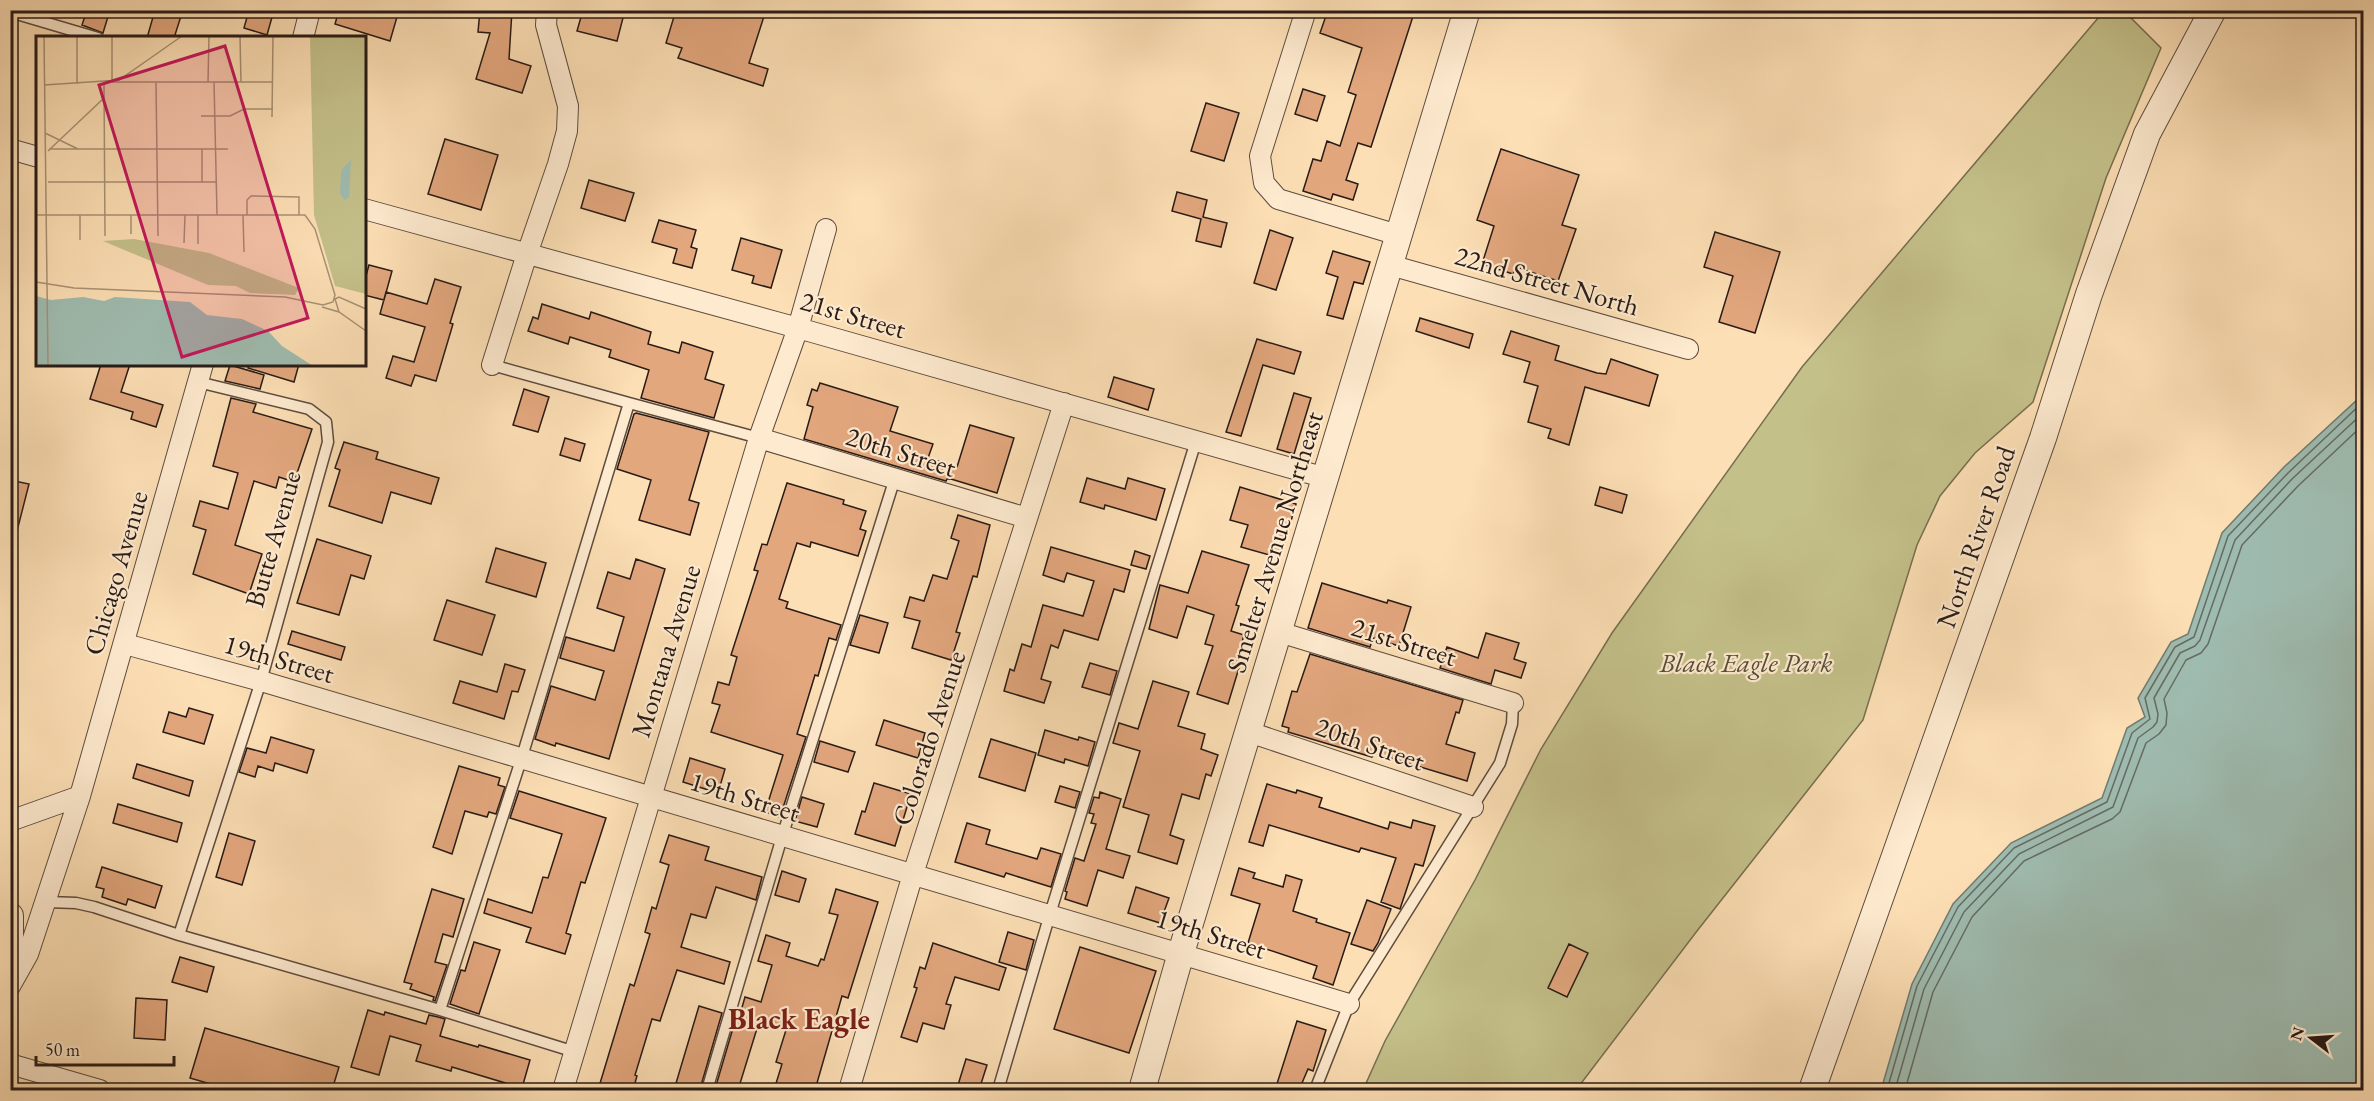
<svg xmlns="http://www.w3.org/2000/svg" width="2374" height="1101" font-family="'EB Garamond',serif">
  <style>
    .green { fill: #c4c08a; stroke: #766e50; stroke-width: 1.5 }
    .water { fill: #9fbcb0; stroke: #6f7c72; stroke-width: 1.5 }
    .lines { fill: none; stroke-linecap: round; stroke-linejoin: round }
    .shore { stroke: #646c63; stroke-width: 1.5 }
    .building { fill: #e3a77e; stroke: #281b16; stroke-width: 1.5 }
    .service-casing { stroke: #5d4c3e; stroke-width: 13 }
    .minor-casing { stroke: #5d4c3e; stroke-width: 22 }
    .tertiary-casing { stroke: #5d4c3e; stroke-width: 28 }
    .service { stroke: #feeacf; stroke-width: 10 }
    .minor { stroke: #feeacf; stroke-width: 20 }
    .tertiary { stroke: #feeacf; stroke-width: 26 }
    .labels { text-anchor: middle; stroke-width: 4.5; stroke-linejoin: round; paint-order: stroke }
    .street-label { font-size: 27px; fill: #281b16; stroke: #feeacf }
    .park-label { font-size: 27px; font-style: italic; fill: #574d39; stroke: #feeacf }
    .quarter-label { font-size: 30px; font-weight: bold; fill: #7a1f14; stroke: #feeacf }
    .inset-road { fill: none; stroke: #a89175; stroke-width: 1.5 }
    .view { fill: #c2185b; fill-opacity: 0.15; stroke: #c2185b; stroke-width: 3 }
    .inset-edge { fill: none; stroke: #281b16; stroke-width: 3 }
  </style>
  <rect width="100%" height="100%" fill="#fddfb5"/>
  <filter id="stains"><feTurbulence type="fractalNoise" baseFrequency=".00333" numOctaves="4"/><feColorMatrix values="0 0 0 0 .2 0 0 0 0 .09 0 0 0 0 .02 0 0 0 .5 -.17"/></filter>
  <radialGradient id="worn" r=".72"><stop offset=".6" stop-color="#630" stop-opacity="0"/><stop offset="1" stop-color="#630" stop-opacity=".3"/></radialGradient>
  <path class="green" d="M2104 11H2124L2161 48 2106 178 2033 402 1975 453 1940 496 1917 545 1863 720 1697 931 1576 1090H1363L1385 1041 1475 880 1541 749 1612 633 1802 367Z"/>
  <path class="water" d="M2363 389V1090H1881L1912 984 1953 904 2011 843 2102 798 2127 728 2145 717 2138 698 2171 642 2188 634 2222 533 2284 467 2359 398Z"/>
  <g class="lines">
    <path class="shore" d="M1887 1090 1917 986 1958 907 2014 848 2107 802 2132 733 2150 719 2145 698 2175 647 2194 637 2228 536 2288 473 2364 401
      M1895 1090 1924 989 1964 912 2019 854 2113 807 2138 738 2153 727 2157 722 2158 714 2154 698 2180 653 2195 646 2200 640 2235 540 2292 479 2364 412
      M1905 1090 1933 992 1972 917 2024 861 2112 819 2120 812 2146 743 2159 734 2166 725 2167 713 2164 699 2186 660 2201 653 2208 644 2242 545 2298 486 2364 424"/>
  </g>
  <path class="building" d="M87 10H110L103 33 82 25Z
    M155 10H172L182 13 174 38H147Z
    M249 10H274L267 35 244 28Z
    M339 10H399L390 41 335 24Z
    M480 10H512L509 59 531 66 522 93 476 79 490 33 478 32Z
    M583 10H625L617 41 577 31Z
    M676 10H766L749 63 768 69 763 86 678 58 682 48 666 43Z
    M1328 10H1415L1371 147 1358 143 1346 180 1358 184 1353 200 1333 194 1331 200 1303 191 1313 159 1321 161 1327 141 1340 146 1356 95 1348 92 1362 48 1320 33Z
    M1303 89 1325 96 1317 121 1295 114Z
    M1206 103 1239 113 1224 161 1191 151Z
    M445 139 498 155 481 210 428 194Z
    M1501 149 1579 175 1562 225 1576 229 1558 281 1516 267 1513 274 1482 264 1494 226 1477 220Z
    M589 180 634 193 625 221 581 208Z
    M1177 192 1207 200 1203 217 1227 223 1221 247 1196 241 1201 219 1172 211Z
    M659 220 696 230 691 247 697 249 692 268 673 263 677 249 652 242Z
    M1270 230 1293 238 1276 290 1254 283Z
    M1715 232 1780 252 1755 333 1719 322 1733 276 1704 267Z
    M741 238 782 250 771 288 752 283 754 276 732 270Z
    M1333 251 1370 262 1363 284 1354 282 1343 319 1327 315 1338 277 1326 273Z
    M369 265 392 271 384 300 364 295V283Z
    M435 279 461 287 450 323 453 324 436 381 415 375 411 386 386 378 393 356 414 362 425 327 380 314 386 292 427 304Z
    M542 304 589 319 591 312 651 332 648 344 679 353 682 342 713 352 705 379 724 385 714 418 641 398 649 370 609 357 611 350 570 337 568 344 528 331 533 317 538 319Z
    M1420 318 1473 334 1469 348 1416 331Z
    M1511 331 1559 346 1555 360 1597 373 1606 374 1611 359 1658 375 1649 406 1585 387 1569 445 1548 438 1551 429 1528 422 1538 386 1524 382 1530 362 1503 354Z
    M1257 339 1301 352 1294 374 1263 365 1241 436 1226 432Z
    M101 364H130L121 392 163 405 156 427 131 419 133 412 90 399Z
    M249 364H299L294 382 248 368Z
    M230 365 264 375 260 389 225 381Z
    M1114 377 1154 389 1148 410 1108 397Z
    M820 383 898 407 890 431 933 444 928 458 957 467 970 425 1014 438 997 493 951 479H947L946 481 804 439 813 407 807 405 812 389 817 391Z
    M524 389 549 397 538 432 513 425Z
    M1294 393 1311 398 1294 454 1277 449Z
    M231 398 256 404 253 412 312 429 294 482 279 477 276 488 254 481 235 545 262 554 249 594 193 574 206 530 193 526 200 501 228 509 238 473 213 466Z
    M636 413 709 432 689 500 699 503 690 535 639 520 651 480 617 469 634 414Z
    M565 438 585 444 580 461 560 455Z
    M344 442 378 452 376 459 439 478 431 504 391 492 382 523 329 506 340 470 335 468Z
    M1087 478 1125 489 1128 478 1165 489 1156 520 1105 505 1104 509 1080 502Z
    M10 480 29 484 16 535 10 534Z
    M787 483 844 500 843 504 866 511 860 529 866 531 858 556 811 542 810 547 797 543 779 599 788 602 786 608 841 625 836 640 829 638 818 676 815 675 797 734 806 737 780 817 765 812 783 755 711 732 720 705 712 703 718 682 729 685 737 657 731 655 758 571 754 570 762 544 767 545Z
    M1240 487 1296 504 1280 558 1241 547 1248 525 1230 520Z
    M1600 487 1627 495 1622 513 1595 505Z
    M958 515 990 525 977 577 973 576 956 632 960 633 951 660 912 648 920 621 904 617 910 597 924 601 933 575 947 579 959 541 951 538Z
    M317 539 371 556 364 579 351 575 339 615 297 603Z
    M1051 547 1130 570 1124 592 1114 589 1098 640 1064 630 1058 648 1051 645 1041 679 1051 682 1044 703 1004 691 1010 669 1014 671 1022 644 1031 647 1043 605 1083 616 1094 581 1067 573 1064 582 1043 575Z
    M496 548 546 563 536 597 486 582Z
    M1135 551 1150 556 1146 569 1131 565Z
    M1202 551 1249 565 1236 605 1239 606 1231 631 1244 635 1238 657 1242 658 1228 704 1197 694 1213 646 1205 644 1214 615 1187 606 1177 638 1149 629 1160 585 1188 593Z
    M636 559 665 569 609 759 556 743 555 746 535 739 551 686 595 700 604 671 560 658 566 637 614 651 624 617 597 608 608 572 630 579Z
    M1322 583 1387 603 1388 600 1411 607 1399 646 1373 638 1370 647 1308 628Z
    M447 600 495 615 482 655 434 640Z
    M860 615 888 623 879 653 850 645Z
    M292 631 345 647 341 660 288 644Z
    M1486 633 1519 643 1514 659 1526 663 1521 678 1495 670 1491 684 1440 668 1447 647 1478 658Z
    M1310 654 1463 700 1459 713 1456 712 1446 744 1475 753 1467 781 1374 753 1372 757 1288 732 1289 728 1282 726 1292 691 1297 692Z
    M1090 663 1117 671 1110 695 1082 687Z
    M505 664 525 670 518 692 512 691 504 719 453 703 460 681 497 692Z
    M1153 681 1189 692 1178 726 1205 734 1201 749 1218 755 1211 776 1206 774 1199 799 1182 794 1170 835 1184 840 1177 864 1138 852 1149 815 1123 807 1140 751 1113 743 1119 723 1138 729Z
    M189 708 213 715 204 744 163 732 169 712 186 717Z
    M884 720 925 733 918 758 876 745Z
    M1045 730 1078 740 1079 737 1095 742 1088 766 1065 759 1064 763 1038 755Z
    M271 737 314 750 307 773 275 763 273 771 258 766 255 777 239 772 247 748 266 753Z
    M991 739 1036 753 1025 791 979 777Z
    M820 741 855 752 848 772 814 762Z
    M690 758 725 769 718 793 683 782Z
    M137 764 193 781 189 796 133 778Z
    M459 766 500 778 498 785 505 787 496 814 489 812 487 817 465 811 452 854 433 847Z
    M874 783 911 794 895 846 855 834 862 811 865 812Z
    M1267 784 1296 793 1297 790 1322 798 1319 807 1388 829 1390 822 1411 828 1413 820 1435 826 1423 866 1415 864 1400 909 1381 902 1396 858 1361 848 1359 852 1269 825 1263 846 1249 842Z
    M1060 786 1080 792 1075 808 1055 802Z
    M519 791 606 818 585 883 581 882 566 933 571 935 565 954 526 942 531 928 484 913 488 899 532 913 543 877 548 878 562 834 510 818Z
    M1100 792 1121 799 1106 849 1130 856 1123 878 1098 870 1087 906 1065 899 1067 892 1065 891 1075 858 1084 861 1096 824 1091 823 1094 814 1089 813 1094 797 1099 798Z
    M802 797 824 804 817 827 795 821Z
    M118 804 182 823 177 842 113 823Z
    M967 823 990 830 986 844 1037 859 1041 848 1061 854 1051 887 1006 873 1004 877 955 862Z
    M229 833 255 841 242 885 216 877Z
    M669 835 709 847 705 860 762 877 756 900 716 887 706 918 691 914 681 947 730 962 724 984 677 970 660 1021 652 1019 635 1075 637 1076 633 1090H598L630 984 634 986 650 934 645 932 652 907 656 909 669 865 660 862Z
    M102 867 162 886 155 908 128 899 126 905 102 897 104 889 96 887Z
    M1239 868 1255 873 1253 878 1283 887 1286 875 1302 880 1293 911 1317 919 1316 922 1350 933 1333 985 1313 978 1317 966 1248 943 1260 904 1231 895Z
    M782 871 806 879 799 902 775 895Z
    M1136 887 1169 898 1160 923 1128 913Z
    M432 889 464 899 453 937 443 934 435 962 447 965 435 1001 433 1000 434 997 410 989 412 984 404 982Z
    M836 889 878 902 848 998 842 996 815 1090H774L782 1064 776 1062 786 1030 759 1022 738 1090 715 1089 736 1018H739L745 997 761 1002 772 965 758 961 766 935 790 943 786 956 818 966 821 959 824 960 838 915 829 913Z
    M1367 900 1391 909 1378 943 1373 951 1351 944Z
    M1008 932 1034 940 1026 970 999 962Z
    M474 942 500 950 479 1014 450 1004 461 970 465 971Z
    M933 943 1006 968 999 990 955 977 946 1004 951 1005 944 1029 923 1023 917 1042 901 1037 917 988 914 987 920 967 925 969Z
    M1569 944 1588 953 1567 997 1548 988Z
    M1080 947 1156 971 1129 1053 1054 1029Z
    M180 957 214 967 207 992 172 982Z
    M136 998 167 1000 165 1040 134 1038Z
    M699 1006 722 1013 700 1089 674 1090Z
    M368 1010 384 1015 385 1012 426 1024 429 1015 438 1017 445 1019 440 1036 478 1047 479 1045 530 1060 522 1088 452 1067 451 1071 416 1061 421 1045 390 1036 379 1075 351 1067Z
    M1297 1021 1326 1030 1313 1071 1308 1069 1299 1090H1275Z
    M205 1028 339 1067 332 1090H231L190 1078Z
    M966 1059 987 1065 979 1090 958 1085Z"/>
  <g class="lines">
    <g class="service-casing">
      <path id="service" d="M10 12 98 38
        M629 403 759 438
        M47 902 76 903 94 907 179 935 440 1010 575 1052
        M179 935 261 681 328 442 326 422 309 409 198 382
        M440 1010 521 760 629 403 492 365
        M707 1090 782 837 895 478
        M998 1090 1050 914 1196 441
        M1315 1090 1349 1004 1500 763 1512 724 1513 703"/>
    </g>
    <g class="minor-casing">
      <path id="minor" d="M1306 10 1260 156 1264 183 1278 199 1398 235
        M303 38 310 10
        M10 149 38 157
        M364 209 798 328 1326 478
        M1390 265 1688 349
        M492 365 527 254 558 164 567 131 568 106 546 25 547 10
        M759 438 1027 518
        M1279 632 1513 703
        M125 644 261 681 1349 1004
        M1249 732 1473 807
        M10 821 80 796
        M10 986 28 954 80 796 203 364
        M10 1064 100 1090
        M563 1090 759 438 798 328 826 229
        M849 1090 913 874 1064 403"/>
    </g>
    <g class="tertiary-casing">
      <path id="tertiary" d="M10 916V962
        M1142 1090 1181 953 1467 10
        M1812 1090 2043 438 2089 294 2147 134 2213 10"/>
    </g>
    <use href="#service" class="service"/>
    <use href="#minor" class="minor"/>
    <use href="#tertiary" class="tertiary"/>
  </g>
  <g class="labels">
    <g class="street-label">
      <text transform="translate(1547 281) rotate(16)" y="9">22nd Street North</text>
      <text transform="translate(853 315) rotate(16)" y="9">21st Street</text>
      <text transform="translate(901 452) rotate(17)" y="9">20th Street</text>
      <text transform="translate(1976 537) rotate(-71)" y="9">North River Road</text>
      <text transform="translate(273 539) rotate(-74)" y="9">Butte Avenue</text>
      <text transform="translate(1275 542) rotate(-73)" y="9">Smelter Avenue Northeast</text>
      <text transform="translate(116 573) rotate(-74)" y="9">Chicago Avenue</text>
      <text transform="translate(1404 642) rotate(17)" y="9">21st Street</text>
      <text transform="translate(666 651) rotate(-73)" y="9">Montana Avenue</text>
      <text transform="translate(279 659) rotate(16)" y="9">19th Street</text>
      <text transform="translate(929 738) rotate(-72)" y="9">Colorado Avenue</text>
      <text transform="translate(1370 744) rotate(19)" y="9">20th Street</text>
      <text transform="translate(745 797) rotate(17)" y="9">19th Street</text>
      <text transform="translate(1211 934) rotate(17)" y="9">19th Street</text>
    </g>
    <g class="park-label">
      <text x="1746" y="672">Black Eagle Park</text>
    </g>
    <g class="quarter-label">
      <text x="799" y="1029">Black Eagle</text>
    </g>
  </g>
  <g transform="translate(36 36)">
    <rect width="330" height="330" fill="#fddfb5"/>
    <path d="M274 0H330V258L299 250 278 179ZM98 203 173 217 263 252 259 259 214 257 200 250 172 249 67 205Z" fill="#c4c08a"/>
    <path d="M315 124 313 161 309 164 304 158 305 134ZM0 260 15 264 47 261 68 265 79 261 154 266 171 279 206 283 232 295 246 310 277 330H0Z" fill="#9fbcb0"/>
    <path class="inset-road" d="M8 0 12 330M41 0V48M76 0V46M204 0 205 46M76 46H237M172 46 173 0M178 46 181 179M68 47 69 200M120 47 122 200M8 49 83 44 146 0M165 80H194L208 73H237M236 81 237 0M9 97 42 113M13 113H192M166 113V146M12 115 68 62M12 146H180M0 179H269L279 193 299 259 297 266 287 269 249 261 38 252 0 246M44 179V204M95 179V198M162 179V208M207 179 208 216M211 179V164L215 160 263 161V179M148 207 149 179M286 271 303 276 330 295M303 276 299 263 303 261 330 273"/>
    <path class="view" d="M189 10 272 282 146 321 63 49Z"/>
    <rect width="330" height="330" class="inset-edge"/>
  </g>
  <rect width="2374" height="1101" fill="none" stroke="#fddfb5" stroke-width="36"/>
  <rect x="12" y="12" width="2350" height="1077" fill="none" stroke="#281b16" stroke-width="3"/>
  <rect x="18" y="18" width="2338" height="1065" fill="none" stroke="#281b16" stroke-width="1.5"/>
  <g transform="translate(2311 1038) rotate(287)" stroke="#feeacf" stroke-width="4.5" paint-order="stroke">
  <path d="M0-4.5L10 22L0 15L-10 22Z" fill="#281b16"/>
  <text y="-9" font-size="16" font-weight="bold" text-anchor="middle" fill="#281b16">N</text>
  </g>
  <path d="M36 1056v9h138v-9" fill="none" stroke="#281b16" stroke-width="3"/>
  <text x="45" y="1056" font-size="18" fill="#281b16" stroke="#feeacf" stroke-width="4.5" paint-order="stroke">50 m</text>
  <rect width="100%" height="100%" filter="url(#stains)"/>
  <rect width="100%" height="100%" fill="url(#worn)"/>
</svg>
